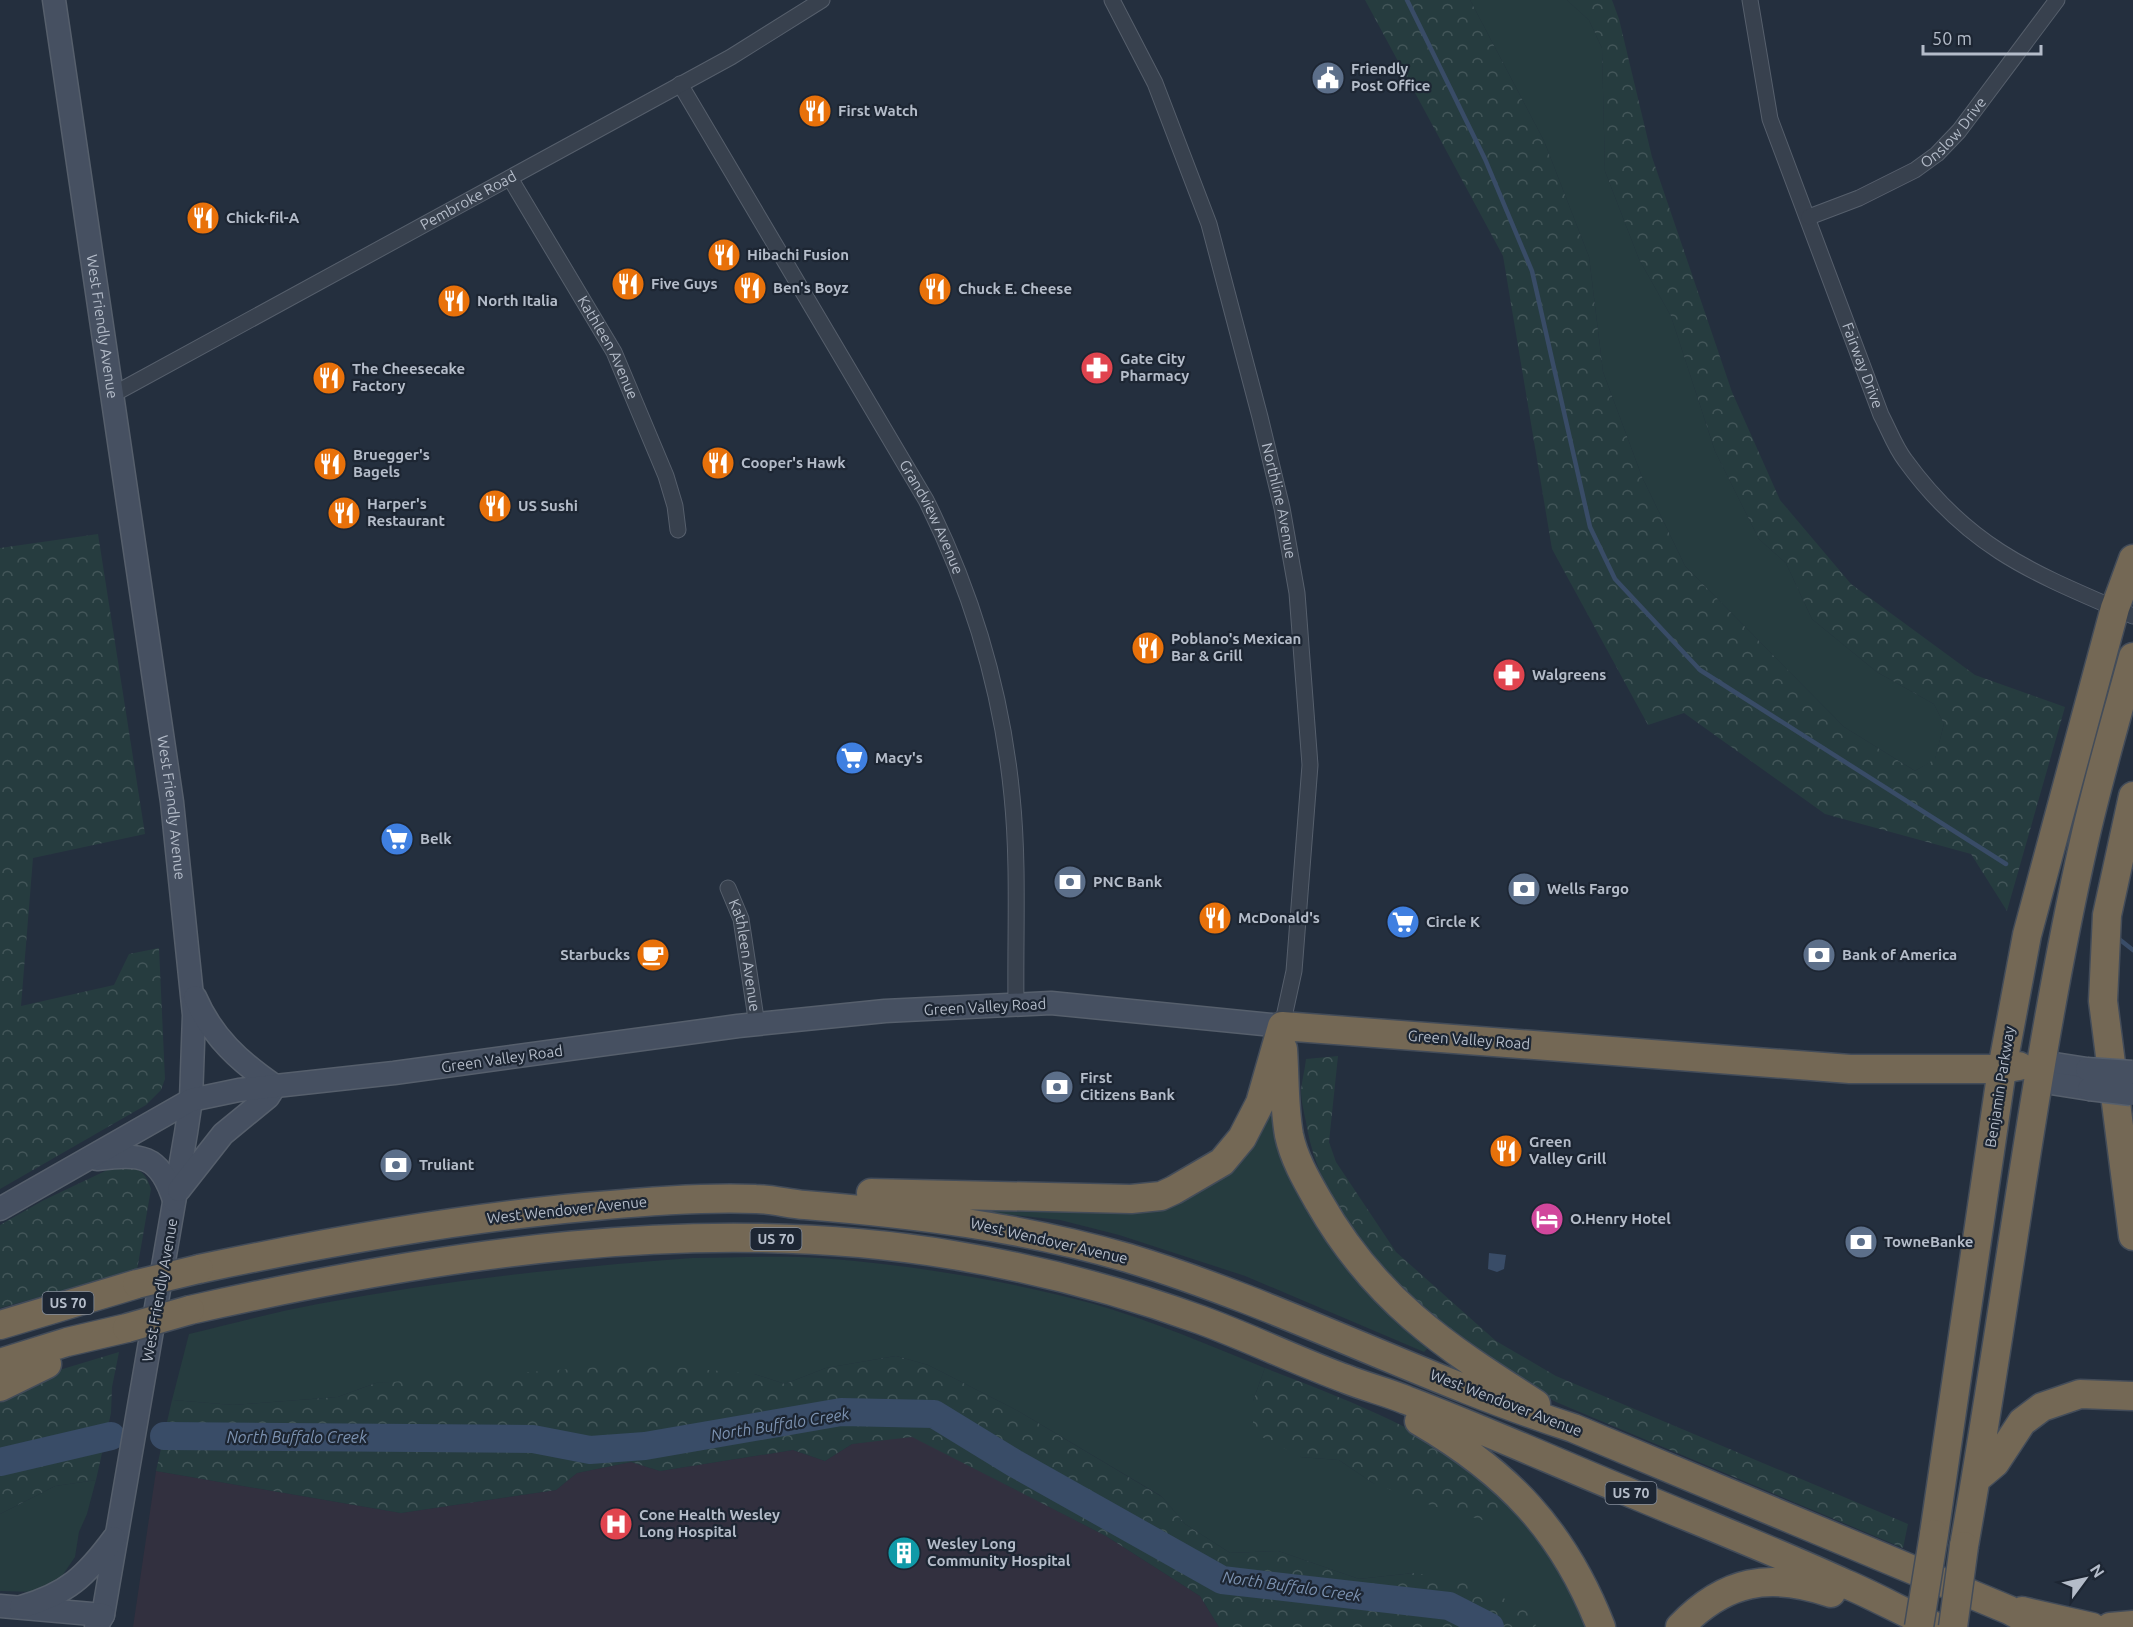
<svg xmlns="http://www.w3.org/2000/svg" width="2133" height="1627" font-family="Ubuntu,sans-serif">
  <style>
    .medical { fill: #32303f }
    .green { fill: #263c3f }
    .forest { fill: url(#forest-crowns) }
    .water { fill: #394c67 }
    .lines { fill: none; stroke-linecap: round; stroke-linejoin: round }
    .stream { stroke: #394c67; stroke-width: 4.5 }
    .river { stroke: #394c67; stroke-width: 28 }
    .street-casing { stroke: #565f6c; stroke-width: 17 }
    .secondary-casing { stroke: #565f6c; stroke-width: 25 }
    .highway-casing { stroke: #434c59; stroke-width: 31 }
    .street { stroke: #38414e; stroke-width: 15 }
    .secondary { stroke: #465061; stroke-width: 22 }
    .highway { stroke: #746855; stroke-width: 28 }
    .secondary-bridge-casing { stroke: #565f6c; stroke-width: 25; stroke-linecap: butt }
    .highway-bridge-casing { stroke: #434c59; stroke-width: 31; stroke-linecap: butt }
    .secondary-bridge { stroke: #465061; stroke-width: 22 }
    .highway-bridge { stroke: #746855; stroke-width: 28 }
    .labels { text-anchor: middle; stroke-width: 4.5; stroke-linejoin: round; paint-order: stroke }
    .shield { fill: #1d2633; stroke: #878f9c; stroke-width: 1.5 }
    .shield-label { font-size: 14px; font-weight: bold; fill: #b4bcc9 }
    .poi-label { font-size: 15px; font-weight: bold; fill: #b4bcc9; stroke: #1d2633; text-anchor: start }
    .street-label { font-size: 15px; fill: #b4bcc9; stroke: #1d2633 }
    .water-label { font-size: 16px; font-style: italic; fill: #7c92b1; stroke: #1d2633 }
  </style>
  <defs>
    <pattern id="forest-crowns" width="20" height="18" patternUnits="userSpaceOnUse" patternTransform="scale(1.5)"><rect width="20" height="18" fill="#263c3f"/><path d="M2 6a3 3 0 1 1 6 0M12 15a3 3 0 1 1 6 0" fill="none" stroke="#435659"/></pattern>
  </defs>
  <rect width="100%" height="100%" fill="#242f3e"/>
  <path class="medical" d="M912 1436 1106 1536 1200 1596 1219 1627H133L156 1471 401 1513 556 1490 577 1473 631 1462 660 1471 793 1450 825 1461 852 1444Z"/>
  <path class="green" d="M1470 0H1567L1589 20 1602 48 1605 171 1639 259 1671 316 1715 451 1759 539 1786 563 1812 619 1877 672 1934 704 1944 724 1935 760 1915 771 1844 727 1685 566 1642 477 1603 372 1589 257 1544 141Z
    M1280 1106 1398 1318 1428 1348 1424 1352 1245 1276 1119 1235 1060 1220 947 1208H1152L1269 1108Z
    M692 1258C735 1258 778 1255 820 1258 911 1265 1006 1280 1094 1304 1153 1321 1209 1345 1265 1368L1253 1401 1301 1457 1339 1460 1373 1483 1520 1511 1545 1545 1590 1627H1537L1414 1573 1359 1579 1278 1551 1230 1553 1185 1524 1161 1496 1018 1411 928 1365 896 1356 826 1368 785 1384 754 1374 376 1383 338 1397 233 1405 172 1400 189 1334C232 1324 274 1312 318 1304 442 1281 567 1267 692 1258Z
    M96 1480 87 1514 79 1532 75 1557 58 1582 34 1592 0 1591V1514L55 1486Z"/>
  <path class="forest" d="M1365 0H1470L1544 141 1589 257 1603 372 1642 477 1685 566 1844 727 1915 771 1935 759 1944 724 1934 704 1877 672 1812 619 1786 563 1759 539 1715 451 1671 316 1639 259 1605 171 1602 48 1589 20 1567 0H1612L1619 19 1652 157 1732 392 1780 500 1851 584 1975 675 2065 707 2007 911 1971 854 1825 814 1684 713 1648 725 1552 549 1503 256Z
    M98 534 145 834 33 858 21 1006 114 985 129 954 159 948 165 1079 161 1090 146 1105 0 1189V548Z
    M1338 1056 1329 1142 1336 1162 1396 1252 1496 1341 1556 1376 1908 1524 1903 1548 1556 1402C1453 1348 1325 1243 1306 1122 1304 1112 1301 1100 1301 1090 1302 1080 1305 1069 1306 1059Z
    M120 1164C137 1166 146 1172 151 1189L137 1270 0 1308V1225L44 1200Z
    M119 1352 112 1387 111 1413 96 1480 55 1486 0 1514V1396L56 1371Z
    M896 1356 928 1365 1018 1411 1162 1497 1185 1524 1230 1553 1278 1551 1359 1579 1414 1573 1475 1583 1526 1610 1537 1627H1219L1200 1596 1106 1536 912 1437 852 1444 825 1461 793 1450 660 1471 631 1462 577 1473 556 1490 401 1513 156 1471 172 1400 233 1405 338 1397 376 1383 641 1364 754 1374 785 1384 826 1368Z
    M1265 1368C1332 1394 1424 1428 1479 1473 1493 1485 1506 1499 1520 1511L1486 1521 1433 1506 1373 1483 1339 1460 1301 1457 1260 1436 1253 1423V1401Z"/>
  <path class="water" d="M1489 1253 1506 1255 1504 1269 1497 1272 1488 1269Z"/>
  <g class="lines">
    <path class="stream" d="M1407 0 1485 159 1532 271 1590 527 1615 579 1700 670 2006 864
      M2119 939 2133 950"/>
    <path class="river" d="M164 1436 533 1439 590 1450 645 1446 841 1412 934 1414 1014 1463 1222 1580 1449 1606 1490 1627
      M0 1462 111 1436"/>
    <g class="street-casing">
      <g id="street">
        <path id="s1" d="M1112 0 1155 83 1209 224 1260 417 1282 508 1297 593 1310 765 1294 971 1282 1026"/>
        <path id="s2" d="M1750 0 1770 119 1881 415C1889 430 1895 447 1905 460 1970 550 2036 574 2133 616"/>
        <path id="s3" d="M680 84 926 500C972 592 1002 693 1012 796 1019 865 1015 936 1016 1005"/>
        <path id="s4" d="M510 178 614 352 666 476 675 506 678 530"/>
        <path id="s5" d="M1809 217 1859 198 1915 170 1937 154 1959 131 2057 0"/>
        <path id="s6" d="M112 395 731 57 822 0"/>
        <path id="s7" d="M728 888 741 919 757 1025"/>
      </g>
    </g>
    <g class="secondary-casing">
      <g id="secondary">
        <path id="s8" d="M54 0 172 802 194 1015 191 1100 186 1133 103 1615 96 1627"/>
        <path d="M195 997C212 1037 240 1062 275 1086"/>
        <path d="M2042 1062 2087 1069"/>
        <path d="M2038 1081 2089 1089"/>
        <path d="M97 1159C141 1154 159 1153 174 1200"/>
        <path d="M179 1190 223 1134 268 1097 275 1086"/>
        <path d="M0 1209 191 1100 239 1090 394 1073 738 1026 885 1011 1051 1003 1282 1026"/>
        <path d="M0 1606 103 1615"/>
        <path d="M21 1607C67 1594 86 1576 114 1538"/>
      </g>
    </g>
    <g class="highway-casing">
      <path id="highway" d="M2133 796 2107 915 2103 1001 2133 1236
        M1282 1026 1850 1069H2002L2019 1066
        M1283 1049C1285 1078 1284 1107 1289 1135 1294 1159 1307 1181 1319 1202 1374 1299 1444 1346 1536 1404
        M871 1193 1131 1199 1161 1196 1174 1190 1222 1162 1242 1138 1260 1103 1282 1026
        M199 1269C327 1242 454 1219 585 1207 641 1202 699 1197 756 1199 772 1199 789 1204 805 1205 914 1214 1022 1227 1128 1258 1280 1304 1422 1379 1573 1428L2009 1610 2040 1627
        M190 1310C439 1254 700 1213 953 1255 1038 1269 1121 1291 1201 1320 1250 1338 1297 1361 1346 1379 1366 1387 1387 1392 1406 1400 1480 1428 1553 1461 1626 1491 1700 1522 1774 1551 1846 1584 1877 1597 1906 1614 1937 1627
        M0 1325 137 1284
        M0 1363 67 1342 127 1328
        M0 1387 47 1364
        M1419 1421C1508 1473 1563 1530 1601 1627
        M1976 1479 1995 1463 2022 1422 2042 1407 2080 1394 2133 1396
        M1934 1534 2002 1069 2027 935 2115 608 2133 559
        M1964 1546C2006 1311 2032 1074 2084 842 2098 780 2116 719 2133 657
        M2022 1611 2092 1627
        M1680 1627C1725 1580 1769 1572 1831 1593
        M2110 1627 2133 1625"/>
    </g>
    <use href="#street" class="street"/>
    <use href="#secondary" class="secondary"/>
    <use href="#highway" class="highway"/>
    <g class="secondary-bridge-casing">
      <path id="secondary-bridge" d="M2087 1069 2132 1072
        M2089 1089 2131 1094"/>
    </g>
    <g class="highway-bridge-casing">
      <path id="highway-bridge" d="M137 1284 199 1269
        M127 1328 190 1310
        M1919 1627 1934 1534
        M1953 1627 1964 1546"/>
    </g>
    <use href="#secondary-bridge" class="secondary-bridge"/>
    <use href="#highway-bridge" class="highway-bridge"/>
  </g>
  <defs>
    <g id="civic-disc" transform="scale(1.725)"><circle r="9.5" fill="#5c6f8a" stroke="#1d2633"/><path d="M-.6-6.5H3V-4.5H.6V-3L4-1V1h2V6H-6V1h2V-1L-.6-3ZM-1.2 2.5V6h2.4V2.5Z" fill="#fff"/></g>
    <g id="restaurant-disc" transform="scale(1.725)"><circle r="9.5" fill="#e8710a" stroke="#1d2633"/><path d="M-5-6h1v4h1v-4h1v4h1v-4h1v5L-1.5 .5V6h-2V.5L-5-1ZM5-6V6H3V1.5H1.5Q1.5-4 5-6Z" fill="#fff"/></g>
    <g id="pharmacy-disc" transform="scale(1.725)"><circle r="9.5" fill="#e0444e" stroke="#1d2633"/><path d="M-2-6h4v4h4v4h-4v4h-4v-4h-4v-4h4Z" fill="#fff"/></g>
    <g id="supermarket-disc" transform="scale(1.725)"><circle r="9.5" fill="#3f7fe0" stroke="#1d2633"/><path d="M-6-5.5h2.5l.6 2H6L4.5 2H-2.5L-4.4-4H-6ZM-1.5 3.2a1.3 1.3 0 1 0 .1 0ZM3 3.2a1.3 1.3 0 1 0 .1 0Z" fill="#fff"/></g>
    <g id="bank-disc" transform="scale(1.725)"><circle r="9.5" fill="#5c6f8a" stroke="#1d2633"/><path d="M-6-4H6V4H-6ZM0-2.3a2.3 2.3 0 1 0 0 4.6a2.3 2.3 0 1 0 0-4.6Z" fill="#fff"/></g>
    <g id="cafe-disc" transform="scale(1.725)"><circle r="9.5" fill="#e8710a" stroke="#1d2633"/><path d="M-5.5-4.5H6V0H3Q3 3.5 0 3.5H-2.5Q-5.5 3.5-5.5 0ZM3-3.2v2h1.7v-2ZM-6 4.5H4V6H-6Z" fill="#fff"/></g>
    <g id="hotel-disc" transform="scale(1.725)"><circle r="9.5" fill="#d1479c" stroke="#1d2633"/><path d="M-6-4.5h1.5V1H6V5H4.5V3h-9V5H-6ZM-4 0a1.8 1.8 0 1 1 3.6 0ZM.5 0V-2.5h3Q6-2.5 6 0Z" fill="#fff"/></g>
    <g id="hospital-disc" transform="scale(1.725)"><circle r="9.5" fill="#e0444e" stroke="#1d2633"/><path d="M-5-5h3v3.5h4V-5h3V5h-3V1.5h-4V5h-3Z" fill="#fff"/></g>
    <g id="building-disc" transform="scale(1.725)"><circle r="9.5" fill="#0f9aa8" stroke="#1d2633"/><path d="M-4-6H4V6H1V3H-1V6H-4ZM-2.5-4.3h1.7v1.8h-1.7ZM.8-4.3h1.7v1.8H.8ZM-2.5-1h1.7V.8h-1.7ZM.8-1h1.7V.8H.8Z" fill="#fff"/></g>
  </defs>
  <g fill-rule="evenodd">
    <use href="#civic-disc" x="1328" y="78"/>
    <use href="#restaurant-disc" x="815" y="111"/>
    <use href="#restaurant-disc" x="203" y="218"/>
    <use href="#restaurant-disc" x="724" y="255"/>
    <use href="#restaurant-disc" x="628" y="284"/>
    <use href="#restaurant-disc" x="750" y="288"/>
    <use href="#restaurant-disc" x="935" y="289"/>
    <use href="#restaurant-disc" x="454" y="301"/>
    <use href="#pharmacy-disc" x="1097" y="368"/>
    <use href="#restaurant-disc" x="329" y="378"/>
    <use href="#restaurant-disc" x="718" y="463"/>
    <use href="#restaurant-disc" x="330" y="464"/>
    <use href="#restaurant-disc" x="495" y="506"/>
    <use href="#restaurant-disc" x="344" y="513"/>
    <use href="#restaurant-disc" x="1148" y="648"/>
    <use href="#pharmacy-disc" x="1509" y="675"/>
    <use href="#supermarket-disc" x="852" y="758"/>
    <use href="#supermarket-disc" x="397" y="839"/>
    <use href="#bank-disc" x="1070" y="882"/>
    <use href="#bank-disc" x="1524" y="889"/>
    <use href="#restaurant-disc" x="1215" y="918"/>
    <use href="#supermarket-disc" x="1403" y="922"/>
    <use href="#cafe-disc" x="653" y="955"/>
    <use href="#bank-disc" x="1819" y="955"/>
    <use href="#bank-disc" x="1057" y="1087"/>
    <use href="#restaurant-disc" x="1506" y="1151"/>
    <use href="#bank-disc" x="396" y="1165"/>
    <use href="#hotel-disc" x="1547" y="1219"/>
    <use href="#bank-disc" x="1861" y="1242"/>
    <use href="#hospital-disc" x="616" y="1524"/>
    <use href="#building-disc" x="904" y="1553"/>
  </g>
  <g class="labels">
    <g class="shield">
      <rect x="750.5" y="1228" width="51" height="22" rx="4.5"/>
      <rect x="42.5" y="1292" width="51" height="22" rx="4.5"/>
      <rect x="1605.5" y="1482" width="51" height="22" rx="4.5"/>
    </g>
    <g class="shield-label">
      <text x="776" y="1244">US 70</text>
      <text x="68" y="1308">US 70</text>
      <text x="1631" y="1498">US 70</text>
    </g>
    <g class="poi-label">
      <text x="1351" y="74">Friendly<tspan x="1351" dy="17">Post Office</tspan></text>
      <text x="838" y="116">First Watch</text>
      <text x="226" y="223">Chick-fil-A</text>
      <text x="747" y="260">Hibachi Fusion</text>
      <text x="651" y="289">Five Guys</text>
      <text x="773" y="293">Ben's Boyz</text>
      <text x="958" y="294">Chuck E. Cheese</text>
      <text x="477" y="306">North Italia</text>
      <text x="1120" y="364">Gate City<tspan x="1120" dy="17">Pharmacy</tspan></text>
      <text x="352" y="374">The Cheesecake<tspan x="352" dy="17">Factory</tspan></text>
      <text x="353" y="460">Bruegger's<tspan x="353" dy="17">Bagels</tspan></text>
      <text x="741" y="468">Cooper's Hawk</text>
      <text x="367" y="509">Harper's<tspan x="367" dy="17">Restaurant</tspan></text>
      <text x="518" y="511">US Sushi</text>
      <text x="1171" y="644">Poblano's Mexican<tspan x="1171" dy="17">Bar &amp; Grill</tspan></text>
      <text x="1532" y="680">Walgreens</text>
      <text x="875" y="763">Macy's</text>
      <text x="420" y="844">Belk</text>
      <text x="1093" y="887">PNC Bank</text>
      <text x="1547" y="894">Wells Fargo</text>
      <text x="1238" y="923">McDonald's</text>
      <text x="1426" y="927">Circle K</text>
      <text x="630" y="960" text-anchor="end">Starbucks</text>
      <text x="1842" y="960">Bank of America</text>
      <text x="1080" y="1083">First<tspan x="1080" dy="17">Citizens Bank</tspan></text>
      <text x="1529" y="1147">Green<tspan x="1529" dy="17">Valley Grill</tspan></text>
      <text x="419" y="1170">Truliant</text>
      <text x="1570" y="1224">O.Henry Hotel</text>
      <text x="1884" y="1247">TowneBanke</text>
      <text x="639" y="1520">Cone Health Wesley<tspan x="639" dy="17">Long Hospital</tspan></text>
      <text x="927" y="1549">Wesley Long<tspan x="927" dy="17">Community Hospital</tspan></text>
    </g>
    <g class="street-label">
      <text dy="5" stroke="none"><textPath href="#s5" startOffset="170">Onslow Drive</textPath></text>
      <text dy="5" stroke="none"><textPath href="#s6" startOffset="406">Pembroke Road</textPath></text>
      <text dy="5" stroke="none"><textPath href="#s8" startOffset="330">West Friendly Avenue</textPath></text>
      <text dy="5" stroke="none"><textPath href="#s4" startOffset="196">Kathleen Avenue</textPath></text>
      <text dy="5" stroke="none"><textPath href="#s2" startOffset="384">Fairway Drive</textPath></text>
      <text dy="5" stroke="none"><textPath href="#s1" startOffset="530">Northline Avenue</textPath></text>
      <text dy="5" stroke="none"><textPath href="#s3" startOffset="501">Grandview Avenue</textPath></text>
      <text dy="5" stroke="none"><textPath href="#s8" startOffset="816">West Friendly Avenue</textPath></text>
      <text dy="5" stroke="none"><textPath href="#s7" startOffset="70">Kathleen Avenue</textPath></text>
      <text transform="translate(985 1007) rotate(-3)" y="5">Green Valley Road</text>
      <text transform="translate(1469 1040) rotate(4)" y="5">Green Valley Road</text>
      <text transform="translate(502 1059) rotate(-8)" y="5">Green Valley Road</text>
      <text transform="translate(2000 1087) rotate(-81)" y="5">Benjamin Parkway</text>
      <text transform="translate(567 1210) rotate(-6)" y="5">West Wendover Avenue</text>
      <text transform="translate(1049 1241) rotate(13)" y="5">West Wendover Avenue</text>
      <text transform="translate(160 1290) rotate(-80)" y="5">West Friendly Avenue</text>
      <text transform="translate(1506 1403) rotate(21)" y="5">West Wendover Avenue</text>
    </g>
    <g class="water-label">
      <text transform="translate(780 1424) rotate(-9)" y="6">North Buffalo Creek</text>
      <text x="297" y="1443">North Buffalo Creek</text>
      <text transform="translate(1292 1586) rotate(8)" y="6">North Buffalo Creek</text>
    </g>
  </g>
  <g transform="translate(2085 1579) rotate(57)" stroke="#1d2633" stroke-width="4.5" paint-order="stroke">
  <path d="M0-4.5L10 22L0 15L-10 22Z" fill="#b4bcc9"/>
  <text y="-9" font-size="16" font-weight="bold" text-anchor="middle" fill="#b4bcc9">N</text>
  </g>
  <path d="M1923 45v9h118v-9" fill="none" stroke="#b4bcc9" stroke-width="3"/>
  <text x="1932" y="45" font-size="18" fill="#b4bcc9" stroke="#1d2633" stroke-width="4.5" paint-order="stroke">50 m</text>
</svg>
